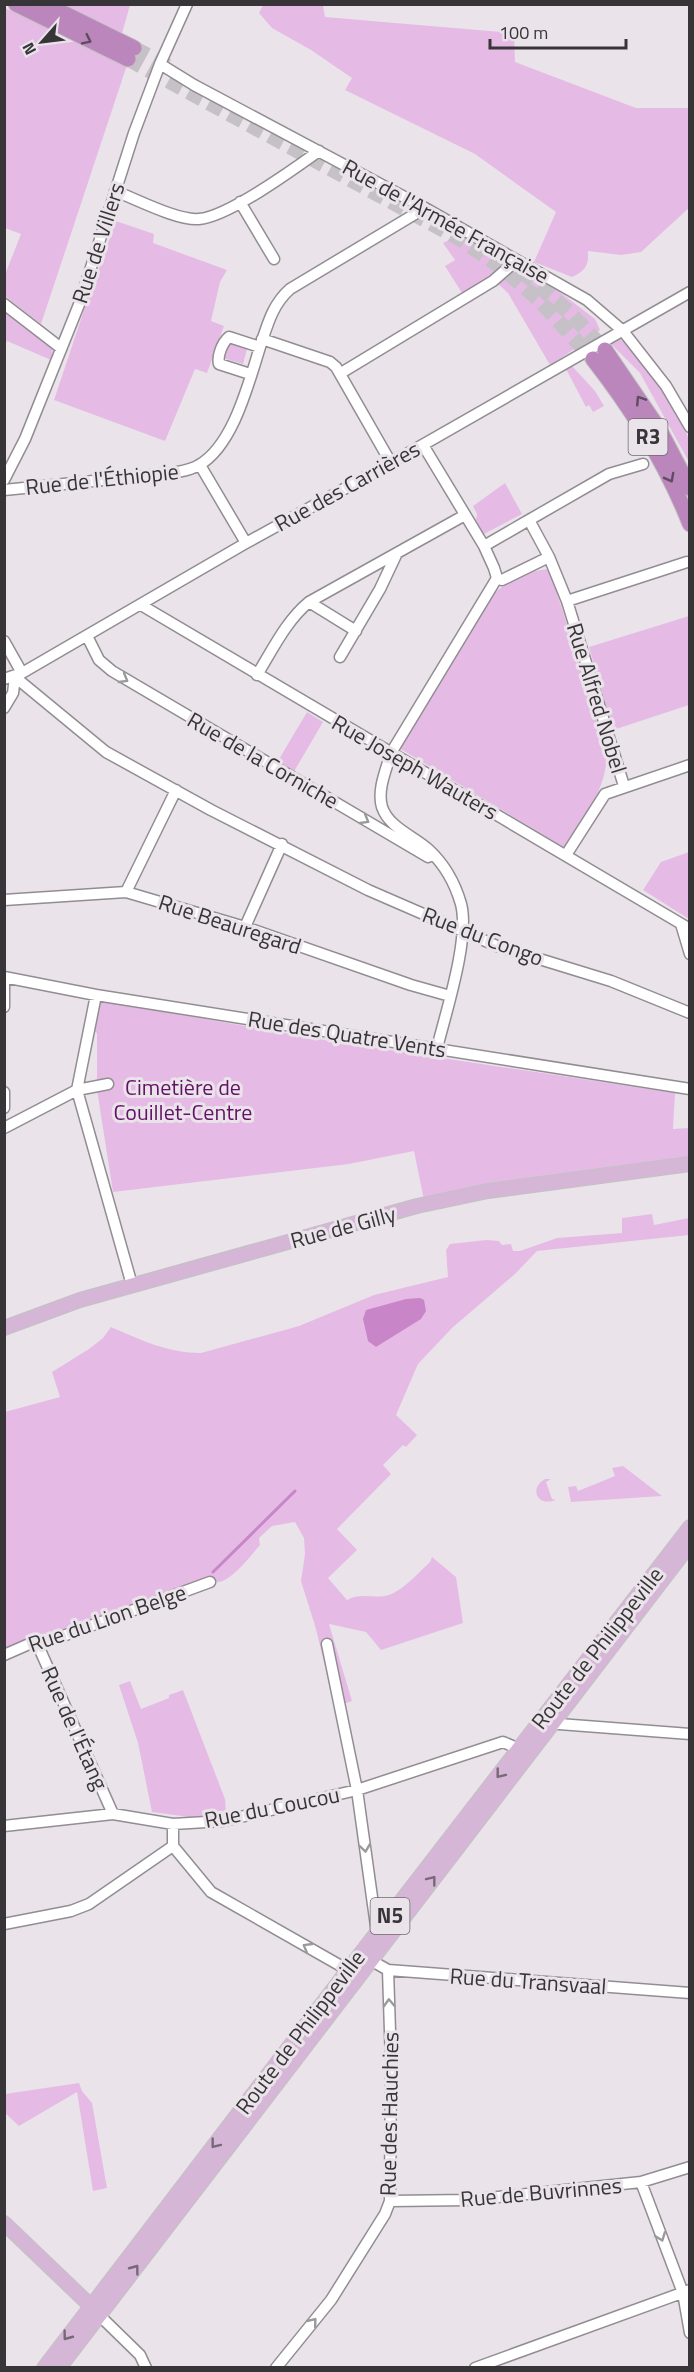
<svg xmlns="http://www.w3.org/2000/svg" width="694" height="2372" font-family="'Titillium Web',sans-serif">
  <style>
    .green { fill: #e5bbe6 }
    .water { fill: #c886c9 }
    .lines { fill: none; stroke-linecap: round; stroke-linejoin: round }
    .stream { stroke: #c886c9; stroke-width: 3 }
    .highway-tunnel { stroke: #c6c1c6; stroke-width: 15; stroke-dasharray: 15 8; stroke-linecap: butt }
    .minor-casing { stroke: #928d92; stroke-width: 13 }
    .major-casing { stroke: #c3c2c3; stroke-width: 16 }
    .highway-casing { stroke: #c3c2c3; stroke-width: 17 }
    .minor { stroke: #fff; stroke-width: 10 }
    .major { stroke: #d6b6d6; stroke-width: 14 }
    .highway { stroke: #ba86bb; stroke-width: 15 }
    .oneway { stroke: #5e4d5f }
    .oneway2 { stroke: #9b9a9b }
    .oneway3 { stroke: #776977 }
    .labels { text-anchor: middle; stroke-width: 6; stroke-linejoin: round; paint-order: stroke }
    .shield { fill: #eae4ea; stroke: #6d6a6d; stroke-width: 1.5 }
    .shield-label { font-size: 21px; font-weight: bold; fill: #373537 }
    .street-label { font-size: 22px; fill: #373537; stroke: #eae4ea }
    .park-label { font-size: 22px; fill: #621166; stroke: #eae4ea }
  </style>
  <rect width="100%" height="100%" fill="#eae4ea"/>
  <path class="green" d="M62 5H130L121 37Z
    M263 5H323L325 17 514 33 515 62 636 108H689V208L641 252 621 255 588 251C589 266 585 271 572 277L534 262 556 212 475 154 345 90 352 78 311 50 272 28 259 13Z
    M5 8 127 65 41 324 5 296 4 277 21 234 5 228Z
    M116 221 154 234 153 243 227 270 220 282 211 321 224 326 207 373 195 369 165 441 54 400 88 298Z
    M449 229 484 248 503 263 490 277 462 293 445 266 455 260 443 243 453 238Z
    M528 268 595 319 600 330 573 350 550 365 508 293 496 282Z
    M5 311 50 343 53 349 51 360 7 341 5 345Z
    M617 338C639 346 681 416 689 439 691 446 689 455 689 462L640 373 611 344Z
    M227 343 247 349 243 364 223 358Z
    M572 366 595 391 604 406 593 412 589 405 586 407 566 369Z
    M505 483 522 514 484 534 476 520 477 514 473 506Z
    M549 569 607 747C608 789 586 814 565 848L399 748 488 599C505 582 525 571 549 569Z
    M689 616V705L613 730 589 647Z
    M307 712 323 722 292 775 275 766Z
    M689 852H690L689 919 643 890 661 862Z
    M104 1001 330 1041 675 1093 673 1129 689 1128V1158L424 1200 414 1151 349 1164 113 1192 97 1090V1033L94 1031 101 1003Z
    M652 1214 654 1225 689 1218V1235L537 1251 515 1274 452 1328 418 1364 396 1415 417 1435 406 1447 403 1445 383 1465 391 1474 337 1529 357 1550 328 1578 347 1600C359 1593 372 1598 385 1596 401 1593 418 1573 430 1562L432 1557 456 1577 463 1623 381 1650 366 1632 329 1624 352 1701 335 1707 316 1629 301 1581 305 1554 304 1538 295 1522 272 1526 259 1538 260 1545C251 1555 232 1581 218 1582 215 1582 211 1580 208 1579L5 1652V1412L60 1397 52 1372 89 1349 103 1338 111 1327C141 1340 168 1353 201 1353L299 1326 374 1295 448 1277 446 1250 450 1244 486 1240 499 1241 502 1245 511 1244 513 1251H520L557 1238 622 1233V1218Z
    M623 1466 662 1496 571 1502 568 1487 576 1486 578 1491 615 1476 612 1468Z
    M545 1479H551L546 1482 552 1499 556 1500C538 1507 528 1489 545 1479Z
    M130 1681 141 1709 169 1698V1695L183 1690 225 1799 226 1812 197 1818 152 1812 138 1743 119 1685Z
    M79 2083 82 2091 92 2103 107 2188 93 2191 77 2092 19 2126 5 2113V2094Z"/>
  <path class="water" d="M420 1298 424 1300 426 1311 421 1319 376 1347 368 1341 363 1319 366 1310 406 1299Z"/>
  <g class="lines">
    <path class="stream" d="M213 1572 295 1491"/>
    <path class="highway-tunnel" d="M134 48 173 69
      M128 59 460 239 502 268 538 299 593 359
      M504 256 571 314 605 350"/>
    <g class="minor-casing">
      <path id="minor" d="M160 64 194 85 425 208 587 300 623 331 666 386 690 427
        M115 191C136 199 178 221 199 219 228 217 294 169 319 151
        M240 202 274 259
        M4 304 61 348
        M262 339 330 362 336 367 391 463
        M341 373 493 281 517 260
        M250 374 219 364C217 356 222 343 229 337L260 347
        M423 445 484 546 494 568 497 578 502 580 549 557 529 520 484 546
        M200 465 246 543
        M4 480 25 439 80 302 134 133 160 64 187 4
        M4 490 173 473C182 471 191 470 199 465 234 445 249 381 261 344 268 323 273 304 290 289L425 208
        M529 520 609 474 643 464
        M549 557 567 601 624 786
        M567 601 687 562
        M309 602 356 631
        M141 605 690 929
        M87 636 99 660 112 671 428 857
        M4 641 22 673
        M340 657 380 589 397 553
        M257 675C273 649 286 621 309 602L465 515
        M15 677 106 752 211 810 368 890 497 946 611 981 690 1013
        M4 679 22 673 246 543 391 463 690 292
        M4 708 13 693 15 677
        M566 855 605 794 690 765
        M126 892 176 790
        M4 900 126 892 245 927 411 985 450 996
        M681 924 690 954
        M245 927 282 844
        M4 977 96 995 690 1089
        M4 980V1007
        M96 995 77 1090 132 1285
        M437 1048C446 1012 470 938 461 904 455 883 445 865 429 850 414 836 389 828 382 807 377 790 386 770 391 753L497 578
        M4 1092V1108
        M4 1128 77 1090 108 1084
        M36 1641 113 1814
        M327 1644 357 1790 377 1933
        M4 1655 36 1641 44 1643 210 1582
        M546 1723 690 1734
        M173 1824V1846L211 1892 348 1970 352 1974
        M4 1826 113 1814 173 1824 223 1821 357 1790 503 1742 524 1751
        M4 1924 71 1911 89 1904 173 1846
        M365 1957 388 1970 690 1993
        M641 2182 683 2293 690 2333
        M390 2201 469 2200 641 2182 690 2167
        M99 2315 140 2355 146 2368
        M276 2368 331 2300 385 2214 390 2201 391 2062 388 1970
        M475 2368 690 2290"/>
    </g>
    <g class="major-casing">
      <path id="major" d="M4 1328 80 1300 417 1206 488 1191 690 1164
        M4 2223 96 2311
        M44 2368 348 1970 690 1527
        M59 2368 690 1544"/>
    </g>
    <g class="highway-casing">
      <path id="highway" d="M16 4 128 59
        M45 4 134 48
        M605 350 659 429 690 488
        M593 359C633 410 666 463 690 524"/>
    </g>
    <use href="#minor" class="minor"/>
    <use href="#major" class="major"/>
    <use href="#highway" class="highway"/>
  </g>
  <defs><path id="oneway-chevron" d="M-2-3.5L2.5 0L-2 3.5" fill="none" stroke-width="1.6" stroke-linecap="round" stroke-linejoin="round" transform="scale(1.5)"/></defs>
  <g class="oneway">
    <use href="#oneway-chevron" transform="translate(87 40) rotate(26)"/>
    <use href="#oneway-chevron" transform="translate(640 400) rotate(-123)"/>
    <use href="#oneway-chevron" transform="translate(670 478) rotate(62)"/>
  </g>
  <g class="oneway2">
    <use href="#oneway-chevron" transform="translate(124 679) rotate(30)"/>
    <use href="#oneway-chevron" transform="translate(365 820) rotate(30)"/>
    <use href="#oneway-chevron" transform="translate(365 1848) rotate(82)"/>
    <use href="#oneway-chevron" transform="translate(307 1947) rotate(-150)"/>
    <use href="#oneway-chevron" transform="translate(389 2003) rotate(-92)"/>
    <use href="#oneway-chevron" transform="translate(661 2237) rotate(69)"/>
    <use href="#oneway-chevron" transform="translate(313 2322) rotate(-51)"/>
  </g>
  <g class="oneway3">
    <use href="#oneway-chevron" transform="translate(500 1774) rotate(128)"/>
    <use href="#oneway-chevron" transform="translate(432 1880) rotate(-52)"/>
    <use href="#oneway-chevron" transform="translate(215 2144) rotate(128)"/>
    <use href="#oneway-chevron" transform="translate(135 2269) rotate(-53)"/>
    <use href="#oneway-chevron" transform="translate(67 2336) rotate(127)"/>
  </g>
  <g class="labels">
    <g class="shield">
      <rect x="628.5" y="419" width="39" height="36" rx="4.5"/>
      <rect x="370.5" y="1898" width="39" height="36" rx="4.5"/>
    </g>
    <g class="shield-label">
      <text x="648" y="444">R3</text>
      <text x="390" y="1923">N5</text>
    </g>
    <g class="street-label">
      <text transform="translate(446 221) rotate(29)" y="8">Rue de l'Armée Française</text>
      <text transform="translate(98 243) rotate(-72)" y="8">Rue de Villers</text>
      <text transform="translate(102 479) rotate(-6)" y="8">Rue de l'Éthiopie</text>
      <text transform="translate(347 486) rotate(-29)" y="8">Rue des Carrières</text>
      <text transform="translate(597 698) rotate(73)" y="8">Rue Alfred Nobel</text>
      <text transform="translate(263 760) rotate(30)" y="8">Rue de la Corniche</text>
      <text transform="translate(415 767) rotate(30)" y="8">Rue Joseph Wauters</text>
      <text transform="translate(230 924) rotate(18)" y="8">Rue Beauregard</text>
      <text transform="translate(483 936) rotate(21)" y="8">Rue du Congo</text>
      <text transform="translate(347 1034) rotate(9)" y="8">Rue des Quatre Vents</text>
      <text transform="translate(343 1227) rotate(-15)" y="8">Rue de Gilly</text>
      <text transform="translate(107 1618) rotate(-19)" y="8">Rue du Lion Belge</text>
      <text transform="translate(597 1648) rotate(-52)" y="8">Route de Philippeville</text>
      <text transform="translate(75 1728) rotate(66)" y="8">Rue de l'Étang</text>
      <text transform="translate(272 1807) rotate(-11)" y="8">Rue du Coucou</text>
      <text transform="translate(528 1981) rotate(4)" y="8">Rue du Transvaal</text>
      <text transform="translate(300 2032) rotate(-53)" y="8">Route de Philippeville</text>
      <text transform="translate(389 2114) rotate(-89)" y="8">Rue des Hauchies</text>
      <text transform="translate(541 2192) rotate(-5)" y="8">Rue de Buvrinnes</text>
    </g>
    <g class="park-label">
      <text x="183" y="1095">Cimetière de<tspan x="183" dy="25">Couillet-Centre</tspan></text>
    </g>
  </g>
  <rect width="694" height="2372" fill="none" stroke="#373537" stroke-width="12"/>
  <g transform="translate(42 42) rotate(242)" stroke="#eae4ea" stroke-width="4.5" paint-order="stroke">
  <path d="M0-4.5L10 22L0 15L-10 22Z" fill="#373537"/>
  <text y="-9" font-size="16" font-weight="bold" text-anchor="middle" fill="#373537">N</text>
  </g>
  <path d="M490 39v9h136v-9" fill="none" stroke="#373537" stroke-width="3"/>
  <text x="499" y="39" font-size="18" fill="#373537" stroke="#eae4ea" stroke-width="4.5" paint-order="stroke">100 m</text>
</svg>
